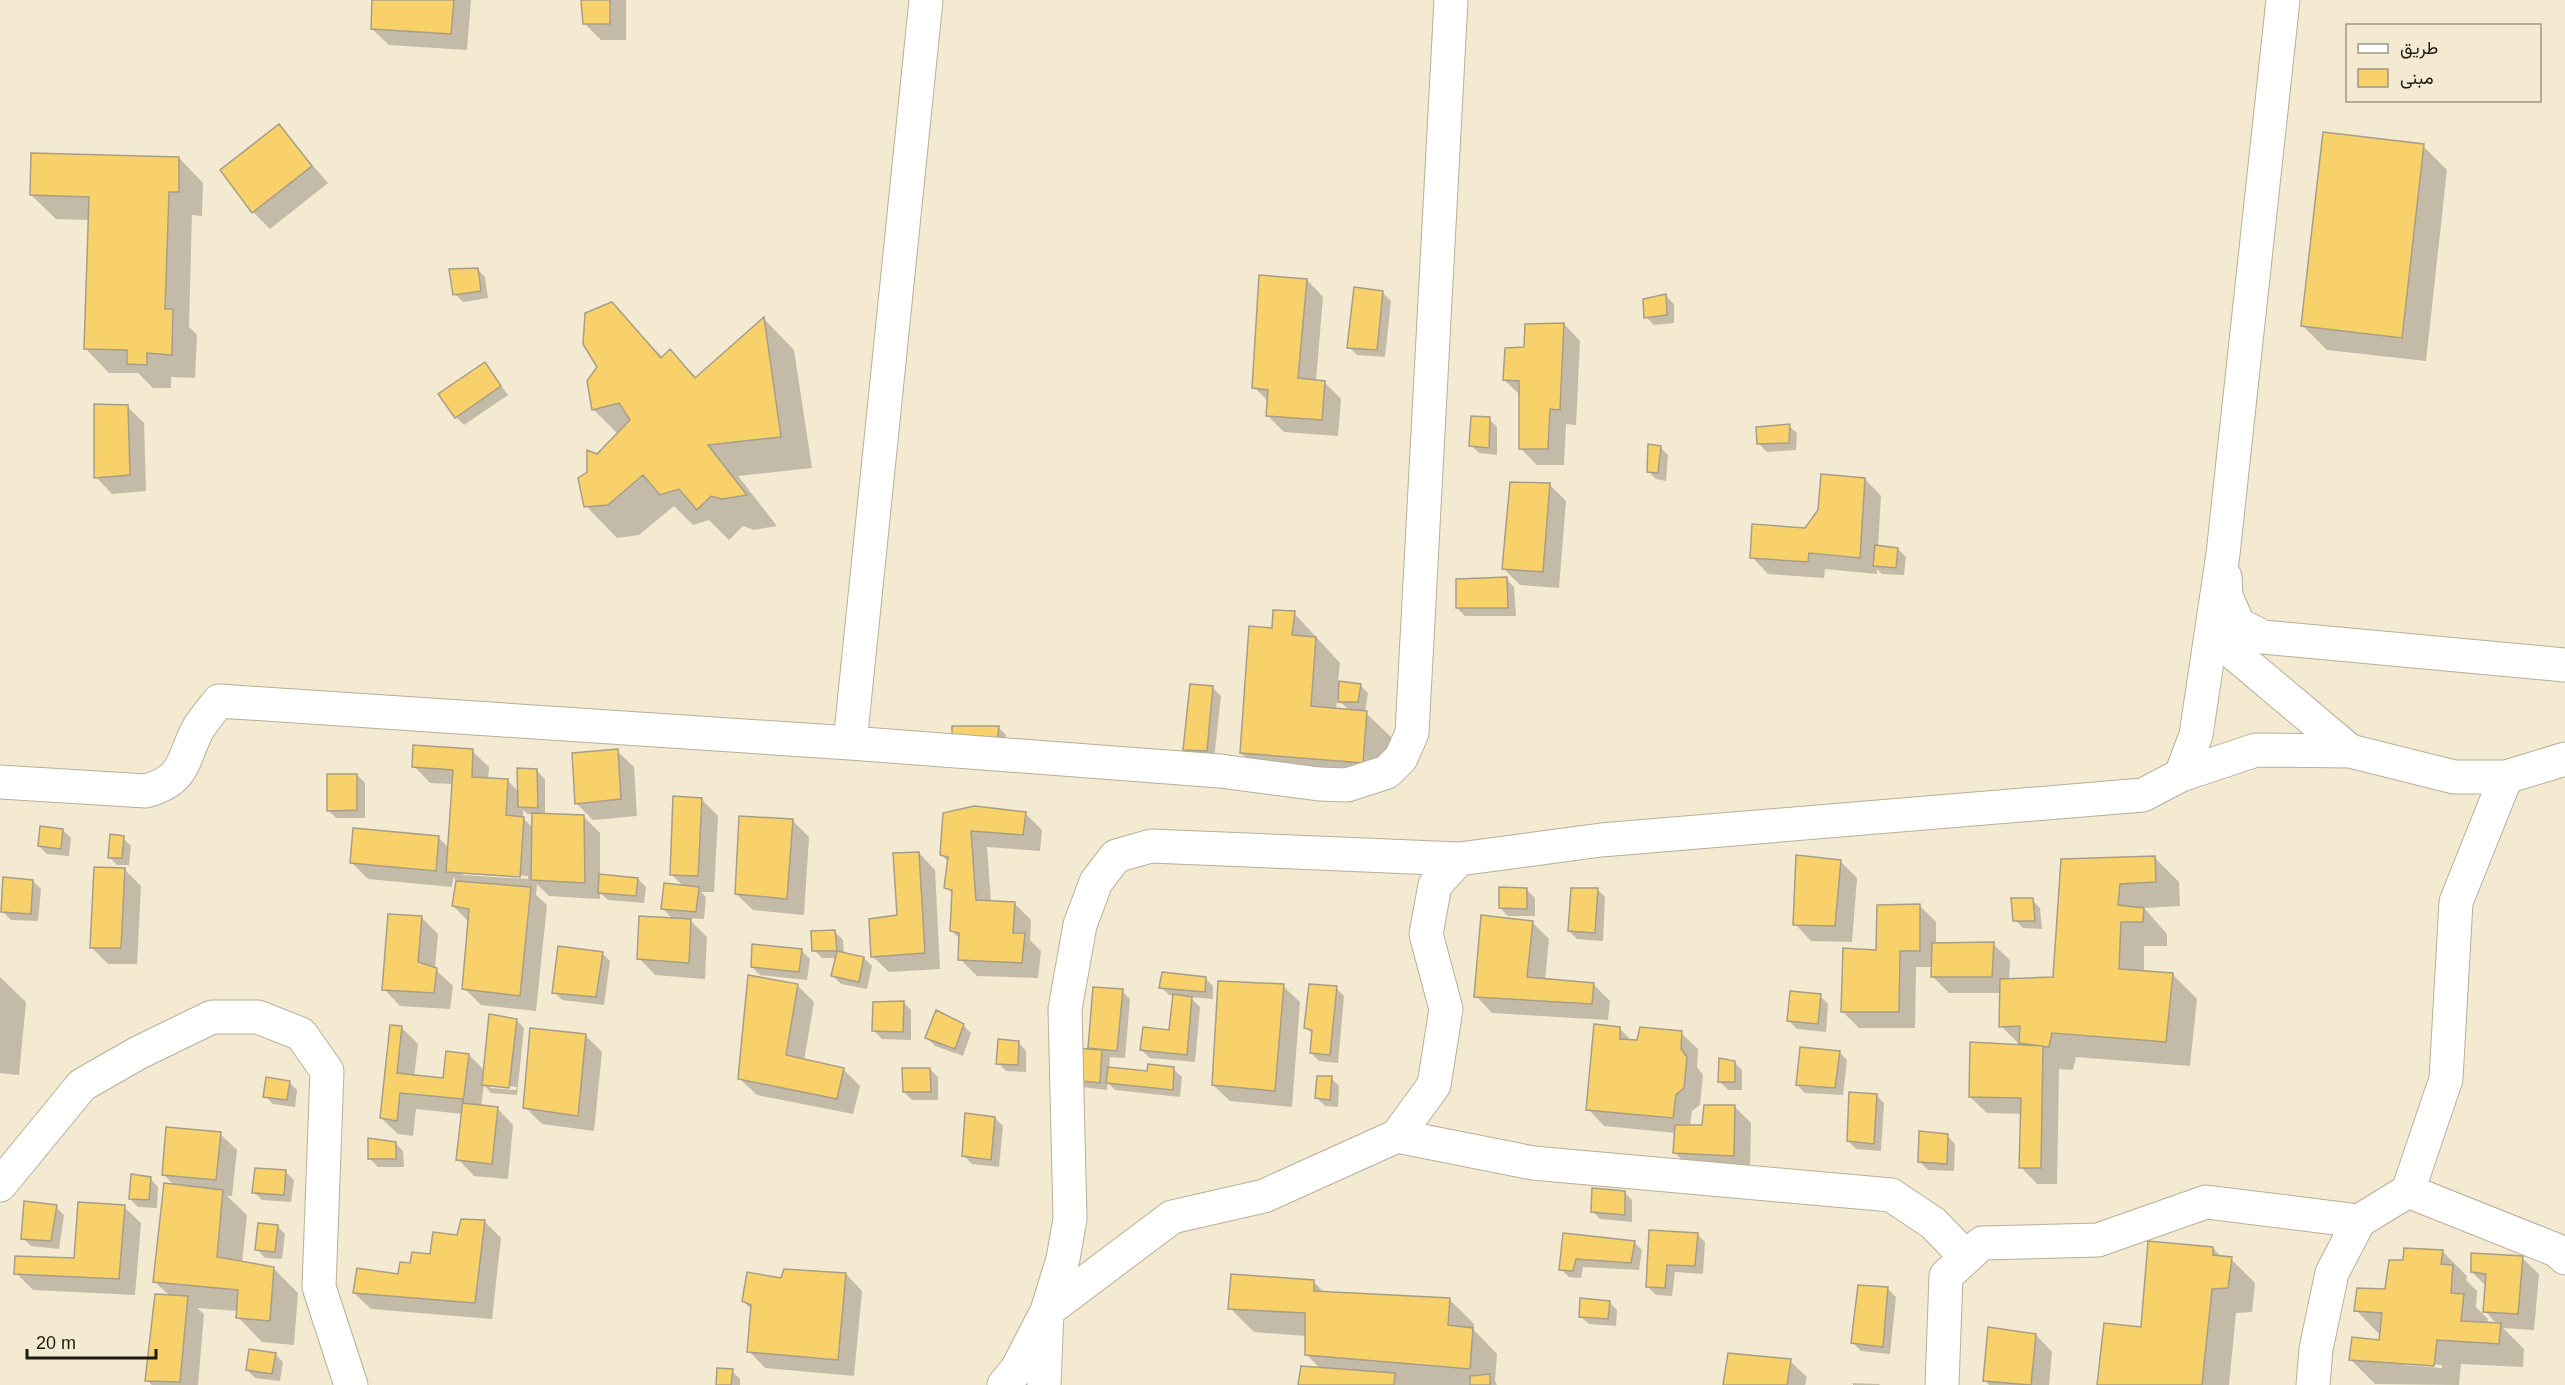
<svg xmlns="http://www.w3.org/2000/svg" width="2565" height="1385" font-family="Arial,Vazirmatn,sans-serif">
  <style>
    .shadow { fill: #0003; fill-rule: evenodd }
    .building { fill: #f9d16a; stroke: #a79e87; stroke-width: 1.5 }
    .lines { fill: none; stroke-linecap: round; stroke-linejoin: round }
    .street-casing { stroke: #b8af98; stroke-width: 35 }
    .street { stroke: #fff; stroke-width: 33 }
  </style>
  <rect width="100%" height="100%" fill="#f4ead2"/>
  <path class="shadow" d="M374 0H471L467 50 389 45 372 29Z
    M582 0H626V40H601L584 23Z
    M279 126 328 183 270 229 253 212Z
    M2423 146 2447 170 2426 361 2327 350 2302 325Z
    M179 158 203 183 202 216 192 215 189 327 197 335 195 378 171 377V388H153L138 373H109L85 348 89 220 56 219 31 195Z
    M477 269 485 277 488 298 463 302 455 294Z
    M1307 280 1323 297 1316 381 1324 382 1341 399 1338 436 1284 432 1268 416 1269 402 1254 387Z
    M1383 293 1391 301 1385 357 1357 355 1349 347Z
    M1666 296 1674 304V323L1654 325 1646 317Z
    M612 304 663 358 670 351 697 378 764 319 794 350 812 468 738 476 777 526 754 530 743 526 729 540 709 520 693 525 674 506 639 535 617 538 586 506 588 473 598 456 618 434 593 409 599 367Z
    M1564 324 1580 341 1576 425 1566 424 1564 465H1537L1520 448 1521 396 1504 380 1525 349Z
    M485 364 508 395 464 425 456 417Z
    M127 406 144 423 146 491 112 494 96 477Z
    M1489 419 1497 427V455L1479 453 1471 445Z
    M1789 426 1797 433 1796 450 1767 452 1759 444Z
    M1660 447 1668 455 1666 481 1656 479 1648 471Z
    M1865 479 1881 496 1878 547 1898 549 1906 557 1904 575 1882 574 1877 569V574L1825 569 1824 578 1768 574 1752 557 1805 529Z
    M1550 485 1566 501 1559 588 1520 585 1503 568Z
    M1506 579 1514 587 1516 616H1465L1457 608Z
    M1294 613 1340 663 1338 682 1360 685 1368 693 1365 712 1391 737 1387 786 1266 777 1241 753ZM1337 699 1350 711 1336 710Z
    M1213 688 1221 696 1214 759 1193 758 1185 749Z
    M998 727 1006 735 1005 751 962 752Z
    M472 751 489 767 488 779 508 781 519 792 537 771 545 779V815L584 817 600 833V876L638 879 646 887 644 903 608 900 600 893V899L549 896 537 884 536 895 547 905 536 1011 481 1005 464 988 469 922 453 906 457 882 453 877 452 887 368 879 352 863 438 837 449 848 453 784 430 783 414 766ZM523 810 528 814 533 815V828L523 818ZM463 872 528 876V879L463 875Z
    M617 751 634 767 637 816 593 820 576 803Z
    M357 775 365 783V818H336L328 810Z
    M702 800 718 816 714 892H701L706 897 704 919 688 918 707 937 705 979 655 975 639 958 674 920 663 909 684 887 671 874Z
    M1025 813 1042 830 1040 851 987 847 991 902 1014 903 1031 920 1030 940 1041 951 1038 978 977 976 960 959V939L951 930 953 894 946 887 949 862 941 855 944 815Z
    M792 820 809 837 804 915 753 910 736 894Z
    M63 830 71 838 69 856 47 854 39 846Z
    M123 838 131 846 129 865H117L109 857Z
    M919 853 935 870 940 969 889 972 872 956 898 916Z
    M2154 857 2179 882 2180 906 2144 908 2167 934V946H2144V973L2172 974 2197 999 2190 1066 2076 1057 2073 1070 2059 1069 2057 1184H2037L2021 1167 2022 1114 1987 1113 1970 1097 2021 1046 2001 1026V993H1949L1933 977V967H1916L1915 1028H1859L1842 1011 1877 951 1919 905 1936 922V944H1993L2010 960 2009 980 2054 978 2062 861Z
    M1840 861 1857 878 1852 942 1811 941 1795 924Z
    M124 869 141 886 137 964H108L91 947Z
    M33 881 41 889 38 921 11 920 3 912Z
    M1597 889 1605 897 1603 941 1577 939 1569 931Z
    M1527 890 1535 898V916H1508L1500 908Z
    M2032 900 2040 908 2042 929 2023 928 2015 920Z
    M421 917 438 934 435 969 453 986 450 1009 400 1006 384 989Z
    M1532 922 1549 939 1545 980 1593 984 1610 1001 1608 1020 1492 1013 1476 996Z
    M835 932 843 940 844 954 864 958 872 966 867 989 841 984 833 976 837 958H822L814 950Z
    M802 951 810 959 807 980 760 975 752 967Z
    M602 953 610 961 604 1005 562 1000 554 992Z
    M0 977 26 1002 19 1075 0 1073Z
    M1205 978 1213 986V999L1190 997 1200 1007 1195 1062 1150 1058 1141 1050 1170 1032 1174 996 1169 995 1161 987Z
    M797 985 814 1002 804 1061 843 1069 860 1086 853 1114 757 1095 740 1079Z
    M1283 986 1300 1002 1292 1107 1230 1101 1213 1085Z
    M1336 988 1344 996 1338 1063 1319 1061 1311 1053 1313 1035 1306 1028Z
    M1095 989 1122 991 1130 999 1125 1058 1110 1057 1109 1069 1148 1073 1173 1069 1182 1077 1180 1097 1115 1090 1108 1083 1107 1090 1083 1087 1075 1079 1090 1050Z
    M1820 996 1828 1004 1826 1032 1797 1029 1789 1021Z
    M903 1002 911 1010V1040L882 1039 874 1031Z
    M516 1020 524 1028 517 1095 491 1093 484 1085 481 1106 497 1108 513 1125 508 1179 474 1176 458 1159 463 1114 416 1109 413 1136 398 1134 381 1118 402 1028 418 1044 414 1077 444 1080 469 1055 485 1071ZM490 1085 517 1087 516 1090 490 1088Z
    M963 1025 971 1033 963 1056 935 1046 927 1038Z
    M1619 1028 1632 1041 1681 1033 1698 1049 1697 1067 1703 1075 1700 1105 1692 1111 1690 1126H1703L1735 1107 1751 1123 1750 1172 1691 1169 1675 1153 1676 1133 1604 1126 1588 1109Z
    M585 1035 602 1052 594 1131 542 1124 525 1107Z
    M1018 1042 1026 1051V1072L1006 1071 998 1063Z
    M1839 1052 1847 1060 1843 1095 1805 1093 1797 1085Z
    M1734 1062 1742 1070V1090H1728L1720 1082Z
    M930 1069 938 1077V1100H912L904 1092Z
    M1331 1078 1339 1086 1338 1107 1325 1106 1317 1098Z
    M289 1082 297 1090 295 1107 273 1104 265 1096Z
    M1876 1095 1884 1103 1881 1151 1856 1149 1848 1141Z
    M995 1118 1003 1126 999 1167 972 1164 964 1156Z
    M220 1134 237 1150 232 1196H227L247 1215 242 1263 273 1268 298 1293 294 1345 262 1342 238 1317V1311L197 1308 204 1314 198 1385H152L147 1380 170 1296 155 1282 175 1186 163 1174Z
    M1947 1136 1955 1144 1954 1171 1928 1170 1920 1162Z
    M395 1143 403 1151 404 1167H378L370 1159Z
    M286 1172 294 1180 291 1202 262 1200 254 1192Z
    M150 1178 158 1187 157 1208 138 1207 130 1199Z
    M1624 1192 1632 1200V1222L1600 1219 1592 1211Z
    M56 1207 64 1215 59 1249 31 1246 23 1238Z
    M124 1207 141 1223 135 1295 33 1290 16 1273 75 1260Z
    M484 1221 501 1238 492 1319 371 1309 354 1293 399 1276 411 1265Z
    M277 1226 285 1234 282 1259 265 1258 257 1249Z
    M1651 1232 1697 1234 1705 1242 1703 1274 1675 1272 1672 1296 1656 1295 1648 1287Z
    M1565 1234 1634 1242 1642 1250 1639 1270 1583 1267 1581 1278 1569 1277 1561 1269Z
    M2213 1248 2222 1258 2231 1259 2255 1283 2252 1312 2236 1313 2229 1385H2099L2143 1328Z
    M2442 1251 2467 1276 2466 1280 2477 1291 2476 1307 2488 1319 2487 1324 2498 1325 2485 1311 2486 1286 2472 1272 2522 1258 2539 1274 2534 1330 2503 1328 2524 1349 2523 1367 2461 1364 2459 1385 2375 1384 2351 1360 2381 1342 2380 1335 2356 1310 2386 1291 2404 1262ZM2403 1362 2442 1365V1368L2403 1365Z
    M846 1274 862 1291 854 1376 765 1368 749 1351 752 1310 743 1301 782 1280Z
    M1313 1281 1325 1293 1450 1300 1474 1324V1330L1497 1354 1495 1381 1497 1385H1300L1321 1369 1306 1354V1336L1254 1332 1230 1308Z
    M1888 1289 1896 1297 1890 1354 1861 1351 1853 1343Z
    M1609 1302 1617 1310 1616 1326 1589 1324 1580 1316Z
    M2036 1335 2052 1352 2049 1385H1989L1985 1380Z
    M275 1354 283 1362 280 1381 255 1378 247 1370Z
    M1790 1361 1807 1377 1805 1385H1725Z
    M732 1371 740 1379V1385H717Z
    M1853 1383 1879 1384 1880 1385H1853Z"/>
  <path class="building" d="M372 0H454L451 34 371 29Z
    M581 0H610V24H583Z
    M279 124 312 166 252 213 220 170Z
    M2323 132 2424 144 2402 338 2301 326Z
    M31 153 179 157V192H169L165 309H173L172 355 147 353V365L127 364V350L84 349 89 197 30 195Z
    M478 268 481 291 453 295 449 269Z
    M1259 275 1307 279 1298 378 1325 381 1322 420 1266 416 1268 390 1252 388Z
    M1354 287 1383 291 1377 350 1347 348Z
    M1666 294 1667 315 1644 318 1643 299Z
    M612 302 661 358 670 349 695 378 764 317 781 437 708 445 747 495 722 499 711 496 697 510 679 489 660 495 643 475 608 505 584 507 578 478 587 472V450L597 454 630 420 619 403 592 410 587 381 597 367 583 344 585 313Z
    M1564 323 1560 410 1550 409 1548 449H1519V381L1503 380 1505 348 1524 347 1525 324Z
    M485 362 501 386 455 418 438 394Z
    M94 404 128 405 130 475 94 478Z
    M1471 416 1490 417 1489 448 1469 446Z
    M1790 424 1789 443 1757 444 1756 427Z
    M1648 444 1661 446 1658 473 1647 472Z
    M1821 474 1865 478 1860 558 1809 553 1808 562 1750 558 1752 524 1805 528 1818 510Z
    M1510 482 1550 483 1543 572 1502 569Z
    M1875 545 1898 548 1896 568 1873 566Z
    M1507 577 1508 608H1456V579Z
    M1273 610 1295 611 1292 635 1316 637 1311 706 1367 711 1363 763 1240 753 1249 626 1272 628Z
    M1339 681 1361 684 1358 702H1338Z
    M1190 684 1213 686 1207 751 1183 750Z
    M952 726H999L997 744H952Z
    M413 745 473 749 472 777 508 779 506 815 524 817 520 877 446 872 453 770 412 767Z
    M618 749 621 799 575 804 572 753Z
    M517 768 537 769 538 808 518 807Z
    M327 774H357V810L327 811Z
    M673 796 702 798 698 876 670 875Z
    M974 806 1026 812 1023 835 971 831 976 900 1015 902 1013 933H1025L1022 963 958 960 959 933 950 931 952 890 944 888 948 857 940 855 943 813Z
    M532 813 584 815 585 883 531 880Z
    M739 816 793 819 787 899 735 894Z
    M40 826 63 829 61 849 38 846Z
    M353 828 439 836 436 871 350 863Z
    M110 834 124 836 122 858H108Z
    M919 852 925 953 871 957 869 919 897 915 893 853Z
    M1796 855 1841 860 1835 926 1793 925Z
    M2155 856 2156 882 2120 884 2118 905 2144 908 2143 922H2121L2119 969 2173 973 2166 1042 2052 1033 2049 1047 2019 1043 2020 1026 1999 1027 2000 979 2053 977 2061 859Z
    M94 867 125 868 121 948H90Z
    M599 874 638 878 636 896 598 893Z
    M3 877 33 880 31 914 1 912Z
    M456 881 531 887 520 996 462 989 469 909 452 906Z
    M664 883 699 887 696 912 661 909Z
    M1499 887 1527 888V909L1499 908Z
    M1571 888H1598L1595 933 1568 931Z
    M2011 898H2033L2035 921H2013Z
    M1920 904V951H1900L1899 1012H1841L1843 948 1876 950 1877 905Z
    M388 914 422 916 418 962 437 968 434 993 382 990Z
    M1481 915 1533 921 1527 977 1594 983 1592 1004 1474 997Z
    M639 916 691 919 689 963 637 959Z
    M835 930 837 951H812L811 931Z
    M1994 942 1992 977H1931L1932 943Z
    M752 944 802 949 799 972 751 967Z
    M558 946 603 952 596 997 552 993Z
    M837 951 864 957 859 982 831 976Z
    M1162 972 1206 977 1205 992 1159 988Z
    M748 975 798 984 786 1055 844 1068 837 1099 738 1079Z
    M1218 981 1284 984 1275 1091 1212 1085Z
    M1309 984 1337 986 1330 1055 1310 1053 1312 1030 1304 1028Z
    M1093 987 1123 989 1117 1051 1088 1048Z
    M1790 991 1821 994 1818 1024 1787 1021Z
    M1173 994 1192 997 1187 1055 1140 1050 1143 1027 1169 1030Z
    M904 1001 903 1032 872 1031 873 1002Z
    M936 1010 964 1024 955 1049 925 1038Z
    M489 1014 517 1019 509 1088 482 1085Z
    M1594 1024 1620 1027V1039L1637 1040 1640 1027 1682 1031 1681 1049 1687 1057 1684 1088 1676 1095 1673 1118 1586 1110Z
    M390 1025 402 1026 397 1073 443 1078 446 1051 469 1054 463 1103 498 1107 492 1164 456 1160 463 1099 400 1093 397 1121 380 1118Z
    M530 1028 586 1034 578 1116 523 1108Z
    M998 1039 1019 1041 1018 1065 996 1064Z
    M1970 1042 2043 1046 2041 1168H2019L2021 1098 1969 1097Z
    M1800 1047 1840 1051 1835 1088 1796 1085Z
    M1075 1048 1102 1050 1100 1083 1073 1080Z
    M1719 1058 1735 1061V1082H1718Z
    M1148 1064 1174 1067 1173 1090 1106 1083 1108 1067 1147 1071Z
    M902 1068H930L931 1092H903Z
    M1317 1076H1332L1330 1100 1315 1098Z
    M266 1077 290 1081 287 1100 263 1097Z
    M1849 1092 1877 1094 1874 1144 1847 1141Z
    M1704 1105H1735L1734 1156 1673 1153 1675 1125H1702Z
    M965 1113 995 1117 991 1160 962 1156Z
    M166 1127 221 1132 216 1180 162 1175Z
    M1919 1131 1948 1134 1947 1164 1918 1162Z
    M368 1138 396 1142V1159H368Z
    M255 1168 286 1170 284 1195 252 1193Z
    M131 1174 151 1177 149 1200 129 1199Z
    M164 1183 223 1190 217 1257 274 1267 270 1321 236 1318 238 1290 153 1282Z
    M1592 1188 1625 1191V1215L1591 1212Z
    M24 1201 57 1205 51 1241 21 1239Z
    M78 1202 125 1205 119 1279 14 1274 15 1256 74 1258Z
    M461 1219 485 1220 475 1303 353 1293 357 1268 398 1274 400 1262 410 1263 412 1252 430 1254 433 1232 457 1235Z
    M258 1223 278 1225 275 1252 255 1250Z
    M1649 1230 1698 1233 1695 1266 1667 1265 1665 1288 1646 1287Z
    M1563 1233 1635 1241 1631 1263 1576 1259 1573 1271 1559 1270Z
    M2148 1241 2213 1247V1255L2232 1257 2228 1288 2212 1289 2202 1385H2097L2104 1323 2141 1327Z
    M2404 1248 2443 1250 2441 1264 2453 1265 2451 1293 2464 1294 2461 1321 2501 1323 2499 1344 2437 1340 2434 1366 2349 1360 2352 1337 2379 1340 2382 1313 2354 1311 2357 1288 2385 1289 2389 1260H2403Z
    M2471 1253 2523 1256 2518 1314 2483 1312 2486 1274 2471 1272Z
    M784 1269 846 1273 838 1360 747 1352 751 1305 742 1301 747 1272 781 1278Z
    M1231 1274 1314 1280V1291L1450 1298 1448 1325 1473 1328 1470 1369 1305 1355V1313L1228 1309Z
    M1858 1285 1888 1287 1883 1347 1851 1343Z
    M155 1294 188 1296 180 1382 145 1381Z
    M1580 1298 1610 1301 1608 1319 1579 1317Z
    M1988 1327 2036 1334 2031 1385 1983 1381Z
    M249 1349 276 1353 272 1374 246 1370Z
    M1728 1353 1791 1359 1787 1385H1723Z
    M1301 1366 1395 1373 1394 1385H1298Z
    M717 1368 733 1369 731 1385H716Z
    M1490 1374V1385H1470V1376Z"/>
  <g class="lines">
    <g class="street-casing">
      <path id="street" d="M2225 577 2226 596 2238 624 2263 637 2565 665
        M2211 634 2350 751
        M850 743 926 0
        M2181 775 2256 750 2350 751 2454 777H2506L2565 759
        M0 782 146 791C187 779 181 761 198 729 204 719 212 710 219 701L850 743 1220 771 1319 784 1347 785 1387 772 1401 758 1412 733 1451 0
        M1397 1136 1533 1163 1891 1195 1933 1223 1966 1257
        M0 1185 82 1085 138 1053 212 1017H258L301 1034 327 1071 319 1287 351 1385
        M2408 1191 2556 1250 2565 1258
        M1004 1385 1017 1369 1047 1311 1063 1259 1070 1219 1065 1009 1080 925 1096 882 1116 856 1151 846 1459 859
        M1044 1385 1047 1311 1172 1217 1264 1196 1397 1136 1434 1085 1446 1009 1426 934 1435 885 1459 859 1601 840 2143 795 2181 775 2196 735 2223 554 2283 0
        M1942 1385 1946 1276 1982 1243 2098 1240 2206 1202 2359 1221 2408 1191 2446 1079 2456 902 2506 777
        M2313 1385 2316 1349 2332 1273 2359 1221"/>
    </g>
    <use href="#street" class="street"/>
  </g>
  <rect x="2346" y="24" width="195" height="78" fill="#f4ead2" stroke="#9e9785" stroke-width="1.5"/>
  <rect x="2358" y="44" width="30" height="9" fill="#ffffff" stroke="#9e9785" stroke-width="1.5"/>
  <text x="2400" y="54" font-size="18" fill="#1e1a11">طريق</text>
  <rect x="2358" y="69" width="30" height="18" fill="#f9d16a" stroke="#9e9785" stroke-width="1.5"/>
  <text x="2400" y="84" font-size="18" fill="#1e1a11">مبنى</text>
  <path d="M27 1349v9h129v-9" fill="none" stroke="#1e1a11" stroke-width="3"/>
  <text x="36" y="1349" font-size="18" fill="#1e1a11" stroke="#f4ead2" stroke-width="4.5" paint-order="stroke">20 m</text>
</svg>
